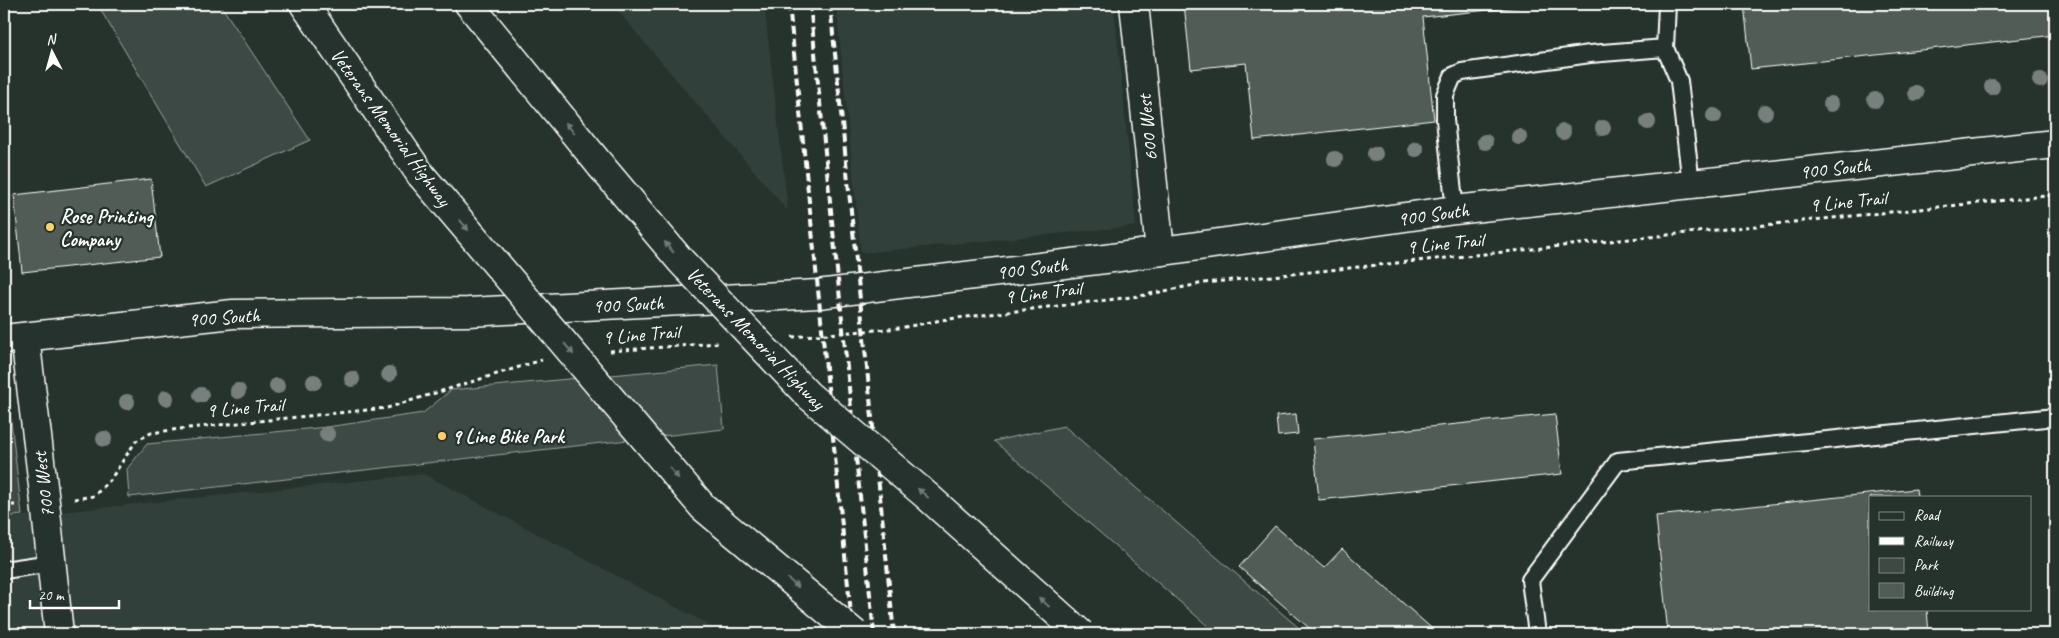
<svg xmlns="http://www.w3.org/2000/svg" width="2059" height="638" font-family="Caveat,sans-serif">
  <style>
    .built { fill: #333f3a }
    .green { fill: #3e4944; stroke: #9ea4a2 }
    .building { fill: #515c57; stroke: #fff }
    .lines { fill: none; stroke-linecap: round; stroke-linejoin: round }
    .lane-casing { stroke: #fff; stroke-width: 20 }
    .street-casing { stroke: #fff; stroke-width: 31 }
    .secondary-casing { stroke: #fff; stroke-width: 31 }
    .highway-casing { stroke: #fff; stroke-width: 31 }
    .path { stroke: #fff; stroke-width: 3; stroke-dasharray: 4 4; stroke-linecap: butt }
    .lane { stroke: #26332d; stroke-width: 16 }
    .street { stroke: #26332d; stroke-width: 28 }
    .secondary { stroke: #26332d; stroke-width: 28 }
    .highway { stroke: #26332d; stroke-width: 28 }
    .rail { stroke: #fff; stroke-width: 4; stroke-dasharray: 8 4; stroke-linecap: butt }
    .highway-bridge-casing { stroke: #fff; stroke-width: 31; stroke-linecap: butt }
    .highway-bridge { stroke: #26332d; stroke-width: 28 }
    .tree { fill: #78807d }
    .oneway { fill: #727a76 }
    .poi-dot { fill: #ffd166; stroke: #26332d; stroke-width: 2 }
    .labels { text-anchor: middle; stroke-width: 4.5; stroke-linejoin: round; paint-order: stroke }
    .street-label { font-size: 20px; fill: #fff; stroke: #26332d }
    .poi-label { font-size: 20px; font-weight: bold; fill: #fff; stroke: #26332d; text-anchor: start }
  </style>
  <rect width="100%" height="100%" fill="#26332d"/>
  <filter id="ink" filterUnits="userSpaceOnUse"><feTurbulence type="fractalNoise" baseFrequency=".02" numOctaves="2"/><feDisplacementMap in="SourceGraphic" scale="10" xChannelSelector="R" yChannelSelector="G"/><feConvolveMatrix kernelMatrix="1 2 1 2 8 2 1 2 1" color-interpolation-filters="sRGB"/></filter>
  <g filter="url(#ink)">
    <path class="built" d="M612 4H764L788 211Z
      M836 4H1114L1136 226 861 253Z
      M424 474 704 622 718 634H4V518Z"/>
    <path class="green" d="M97 4H220L310 140 206 187Z
      M718 365 724 429 129 497 127 469 147 444 327 427 423 413 451 390Z
      M4 384 7 389 9 404 22 515 4 517Z
      M1064 426 1306 634H1307H1217L994 441Z"/>
    <path class="building" d="M1184 4H1545L1423 17 1434 120 1254 140 1246 63 1191 69Z
      M1744 4H2052L2055 35 1751 69Z
      M151 179 160 257 22 272 14 195Z
      M1296 414 1298 434 1278 436 1276 416Z
      M1555 414 1562 474 1319 500 1313 439Z
      M1916 489 1917 497H1870V609H1927L1929 634H1668L1656 516Z
      M1275 526 1324 568 1342 549 1438 634H1316L1239 567Z"/>
    <g class="lines">
      <g class="lane-casing">
        <path id="lane" d="M1665 48 1667 4
          M1455 210 1445 120V95L1453 76 1462 72 1590 54 1665 48 1679 81 1691 184
          M4 570 51 563
          M1537 634 1530 580 1618 461 2055 417"/>
      </g>
      <g class="street-casing">
        <path id="street" d="M1134 4 1160 251
          M25 337 45 502 59 634"/>
      </g>
      <g class="secondary-casing">
        <path id="secondary" d="M4 339 233 314 468 312 818 294 1105 259 1455 210 2055 144"/>
      </g>
      <g class="highway-casing">
        <path id="highway" d="M304 4 421 175
          M469 4 601 166"/>
      </g>
      <path class="path" d="M792 337 900 328 941 320 1140 296 1204 283 2055 195
        M610 351 718 343
        M74 499 94 496 110 480 136 441 151 433 179 429 387 408 542 360
        M4 505H15"/>
      <use href="#lane" class="lane"/>
      <use href="#street" class="street"/>
      <use href="#secondary" class="secondary"/>
      <use href="#highway" class="highway"/>
      <path class="rail" d="M789 4 853 634
        M810 4 874 634
        M830 4 894 634"/>
      <g class="highway-bridge-casing">
        <path id="highway-bridge" d="M601 166 680 260 807 394 927 496 1081 634
          M421 175 703 507 855 634"/>
      </g>
      <use href="#highway-bridge" class="highway-bridge"/>
    </g>
    <g class="tree">
      <circle cx="2040" cy="80" r="8"/>
      <circle cx="1992" cy="87" r="8"/>
      <circle cx="1916" cy="93" r="8"/>
      <circle cx="1875" cy="100" r="8"/>
      <circle cx="1831" cy="104" r="8"/>
      <circle cx="1765" cy="112" r="8"/>
      <circle cx="1714" cy="116" r="8"/>
      <circle cx="1648" cy="122" r="8"/>
      <circle cx="1603" cy="128" r="8"/>
      <circle cx="1563" cy="132" r="8"/>
      <circle cx="1519" cy="137" r="8"/>
      <circle cx="1485" cy="142" r="8"/>
      <circle cx="1416" cy="149" r="8"/>
      <circle cx="1375" cy="154" r="8"/>
      <circle cx="1335" cy="159" r="8"/>
      <circle cx="389" cy="374" r="8"/>
      <circle cx="352" cy="379" r="8"/>
      <circle cx="314" cy="382" r="8"/>
      <circle cx="277" cy="386" r="8"/>
      <circle cx="238" cy="391" r="8"/>
      <circle cx="201" cy="395" r="8"/>
      <circle cx="166" cy="398" r="8"/>
      <circle cx="127" cy="402" r="8"/>
      <circle cx="327" cy="434" r="8"/>
      <circle cx="104" cy="439" r="8"/>
    </g>
    <defs><path id="oneway-solid" d="M-6-.8H1V-3.2L6.5 0L1 3.2V.8H-6Z" transform="scale(1.25)"/></defs>
    <g class="oneway">
      <use href="#oneway-solid" transform="translate(570 128) rotate(-129)"/>
      <use href="#oneway-solid" transform="translate(464 225) rotate(50)"/>
      <use href="#oneway-solid" transform="translate(669 247) rotate(-130)"/>
      <use href="#oneway-solid" transform="translate(569 349) rotate(50)"/>
      <use href="#oneway-solid" transform="translate(674 473) rotate(50)"/>
      <use href="#oneway-solid" transform="translate(923 493) rotate(-139)"/>
      <use href="#oneway-solid" transform="translate(793 583) rotate(40)"/>
      <use href="#oneway-solid" transform="translate(1044 602) rotate(-138)"/>
    </g>
  </g>
  <g class="poi-dot">
    <circle cx="50" cy="227" r="5"/>
    <circle cx="442" cy="436" r="5"/>
  </g>
  <g class="labels">
    <g class="street-label">
      <text transform="translate(391 127) rotate(54)" y="7">Veterans Memorial Highway</text>
      <text transform="translate(1147 128) rotate(-96)" y="7">600 West</text>
      <text transform="translate(1835 168) rotate(-6)" y="7">900 South</text>
      <text transform="translate(1848 201) rotate(-6)" y="7">9 Line Trail</text>
      <text transform="translate(1433 214) rotate(-8)" y="7">900 South</text>
      <text transform="translate(1445 243) rotate(-6)" y="7">9 Line Trail</text>
      <text transform="translate(1032 268) rotate(-7)" y="7">900 South</text>
      <text transform="translate(1043 292) rotate(-7)" y="7">9 Line Trail</text>
      <text transform="translate(628 304) rotate(-3)" y="7">900 South</text>
      <text transform="translate(224 317) rotate(-4)" y="7">900 South</text>
      <text transform="translate(641 334) rotate(-5)" y="7">9 Line Trail</text>
      <text transform="translate(756 338) rotate(46)" y="7">Veterans Memorial Highway</text>
      <text transform="translate(245 407) rotate(-5)" y="7">9 Line Trail</text>
      <text transform="translate(43 485) rotate(-97)" y="7">700 West</text>
    </g>
    <g class="poi-label">
      <text x="60" y="223">Rose Printing<tspan x="60" dy="23">Company</tspan></text>
      <text x="452" y="443">9 Line Bike Park</text>
    </g>
  </g>
  <rect width="2059" height="638" fill="none" stroke="#26332d" stroke-width="20"/>
  <rect x="10" y="10" width="2039" height="618" fill="none" stroke="#fff" stroke-width="2" filter="url(#ink)"/>
  <rect x="1869" y="496" width="162" height="115" fill="#26332d" stroke="#7d8581"/>
  <rect x="1879" y="512" width="25" height="8" fill="#26332d" stroke="#7d8581"/>
  <text x="1914" y="520" font-size="15" fill="#ffffff">Road</text>
  <rect x="1879" y="537" width="25" height="8" fill="#ffffff" stroke="#7d8581"/>
  <text x="1914" y="546" font-size="15" fill="#ffffff">Railway</text>
  <rect x="1879" y="558" width="25" height="15" fill="#3e4944" stroke="#7d8581"/>
  <text x="1914" y="570" font-size="15" fill="#ffffff">Park</text>
  <rect x="1879" y="583" width="25" height="15" fill="#515c57" stroke="#7d8581"/>
  <text x="1914" y="596" font-size="15" fill="#ffffff">Building</text>
  <g transform="translate(52 52) rotate(354)" stroke="#26332d" stroke-width="4" paint-order="stroke">
  <path d="M0-4L9 19L0 12L-9 19Z" fill="#ffffff"/>
  <text y="-8" font-size="14" font-weight="bold" text-anchor="middle" fill="#ffffff">N</text>
  </g>
  <path d="M30 600v8h89v-8" fill="none" stroke="#ffffff" stroke-width="2.5"/>
  <text x="38" y="600" font-size="15" fill="#ffffff" stroke="#26332d" stroke-width="4" paint-order="stroke">20 m</text>
</svg>
